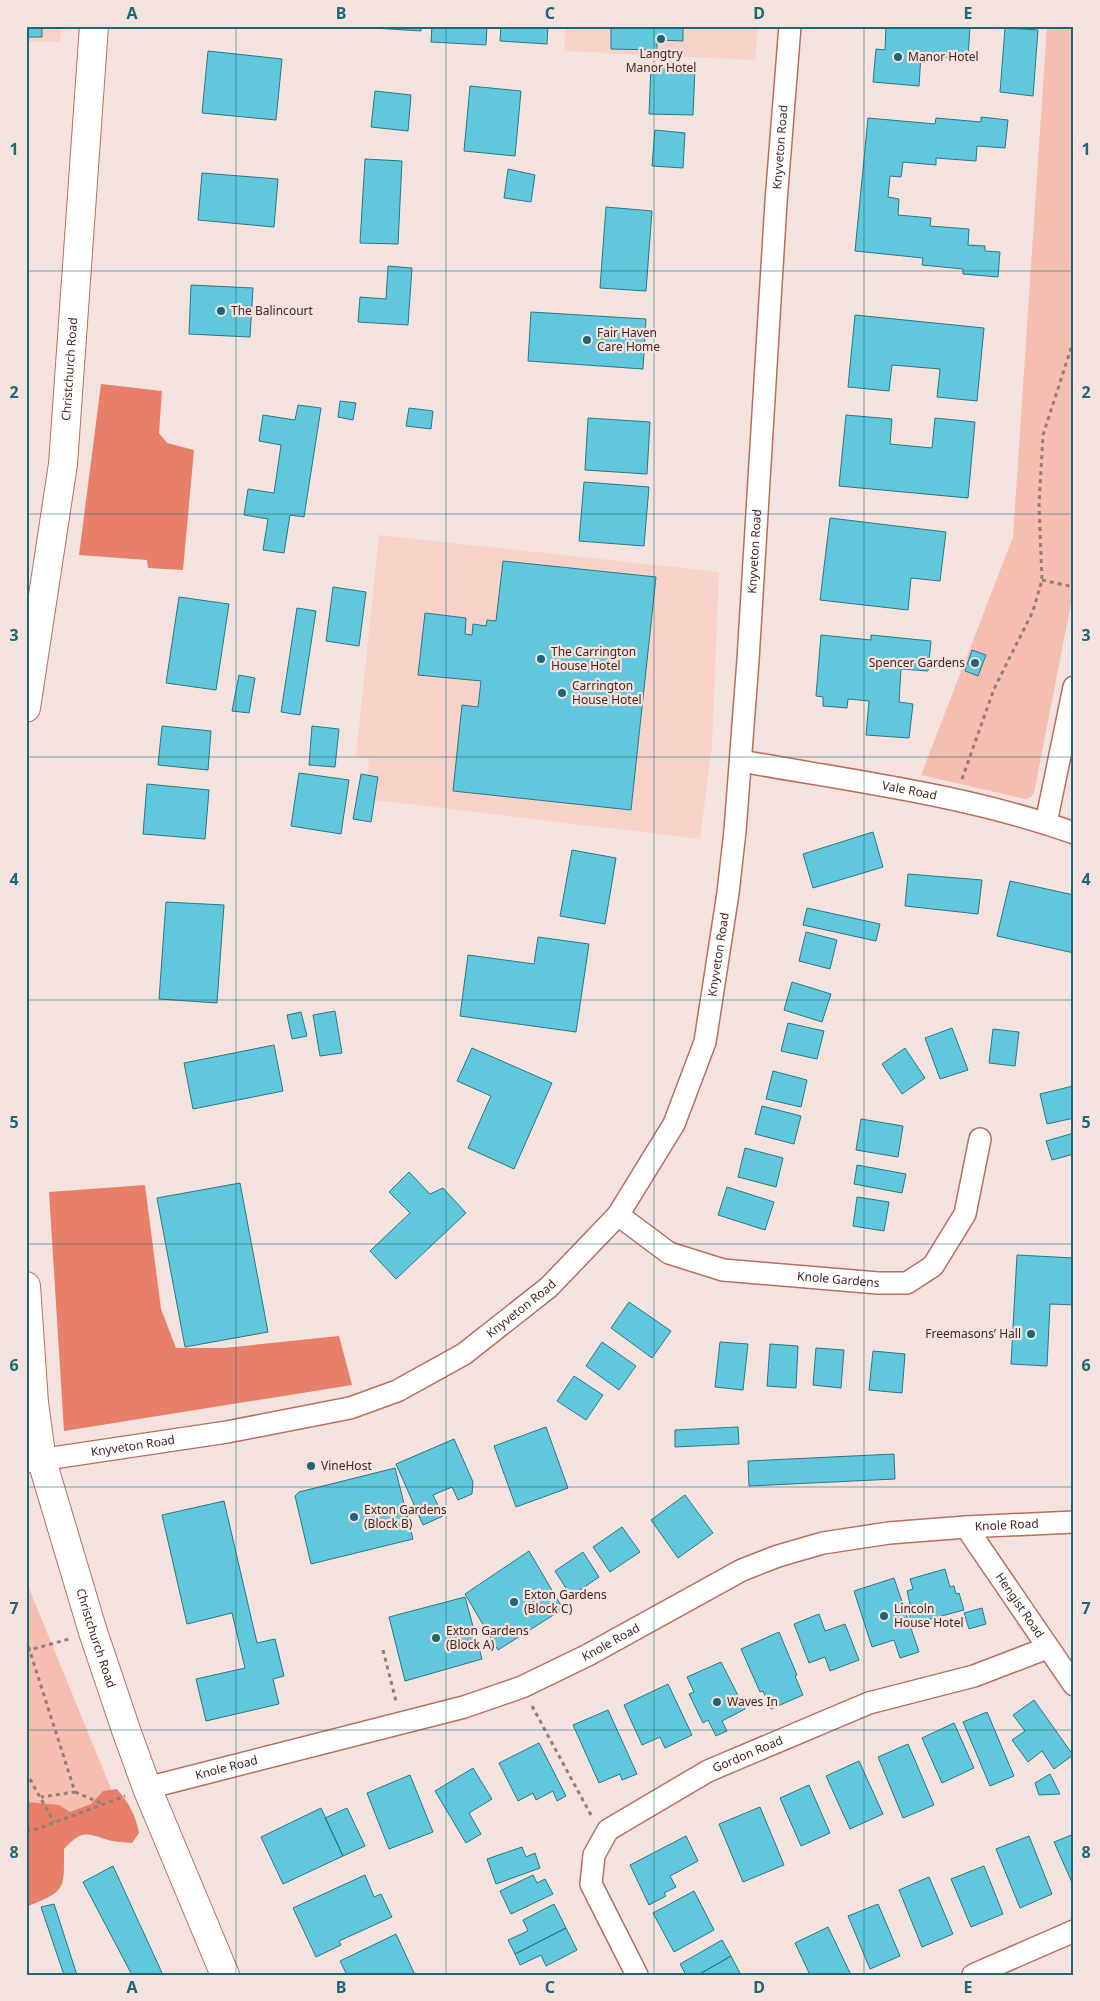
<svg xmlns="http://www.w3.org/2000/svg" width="1100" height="2001" font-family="'Noto Sans',sans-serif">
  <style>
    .built { fill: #f7d2c9 }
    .green { fill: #f5beb1 }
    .forest { fill: #e87f69 }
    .building { fill: #61c7dc; stroke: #287988 }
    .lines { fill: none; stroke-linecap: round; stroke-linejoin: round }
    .street-casing { stroke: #b96e5e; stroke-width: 24 }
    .primary-casing { stroke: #b96e5e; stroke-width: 30 }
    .path { stroke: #967d78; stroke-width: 3; stroke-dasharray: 4 4; stroke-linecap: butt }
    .street { stroke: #fff; stroke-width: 21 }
    .primary { stroke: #fff; stroke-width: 28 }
    .grid { fill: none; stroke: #1e6674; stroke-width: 1; stroke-opacity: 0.55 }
    .poi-dot { fill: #1e6674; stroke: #f3e2de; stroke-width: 2 }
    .labels { text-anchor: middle; stroke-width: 4.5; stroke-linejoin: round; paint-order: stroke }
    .poi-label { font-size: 12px; fill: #462620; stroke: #f3e2de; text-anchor: start }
    .street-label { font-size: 12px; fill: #462620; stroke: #f3e2de }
    .neatline { fill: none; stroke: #1e6674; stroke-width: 2 }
    .grid-label { font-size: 16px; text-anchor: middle; font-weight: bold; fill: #1e6674 }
  </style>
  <rect width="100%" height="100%" fill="#f3e2de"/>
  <path class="built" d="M26 26H61L60 42H26Z
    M566 26H758L755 60 564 51Z
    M379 535 719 572 712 745 700 839 366 799 369 759 356 757Z"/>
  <path class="green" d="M1047 26H1074V588L1034 793 1031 797 1026 799 921 775 1013 537Z
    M26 1581 116 1801 26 1846Z"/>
  <path class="forest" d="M101 384 162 391 159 433 167 443 194 450 183 570 148 568 147 560 79 555Z
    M145 1185 161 1309 176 1348H224L339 1336 352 1385 64 1431 49 1192Z
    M117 1789C129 1803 136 1816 139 1833L132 1843C124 1842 115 1842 108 1840 85 1833 82 1830 64 1849 64 1892 66 1890 26 1907V1802L59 1805 70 1812 91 1804 103 1791Z"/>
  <path class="building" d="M26 26H42V37H26Z
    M341 26H421V31Z
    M432 26H487L486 45 431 42Z
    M501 26H548L547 44 500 41Z
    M611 26H683V41L657 40V50L611 49Z
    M886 26H970L968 59 921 55 919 86 873 82 876 49 885 50Z
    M1005 28 1038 30 1033 96 1000 92Z
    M208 51 282 59 276 120 202 113Z
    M651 66 695 68 693 115 649 114Z
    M470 86 521 91 515 156 464 151Z
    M375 91 411 95 408 131 371 127Z
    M981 117 1008 120 1005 148 977 146 976 161 936 158V165L903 162 901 177 890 176 888 197 899 199 898 215 931 218 930 226 969 229 968 245 985 246V251L1000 252 998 277 963 274V269L922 265 923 258 855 251 868 118 935 124 936 118 981 122Z
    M655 130 685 133 683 168 652 166Z
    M365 159 402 161 398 244 360 243Z
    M508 169 535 175 531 202 504 198Z
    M202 173 278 179 274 227 198 220Z
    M606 207 652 211 646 291 600 288Z
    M388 266 412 268 408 325 358 322 360 297 386 299Z
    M191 285 253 288 250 337 189 334Z
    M531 312 646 319 643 369 528 361Z
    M855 315 984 328 977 401 937 397 940 369 892 365 889 391 848 387Z
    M340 401 356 403 353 420 338 417Z
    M298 405 321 408 304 517 290 515 284 553 263 550 268 519 244 515 248 489 274 493 281 445 259 441 263 415 295 420Z
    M409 408 433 411 431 429 406 426Z
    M846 415 892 419 890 444 932 448 935 418 975 422 968 498 839 486Z
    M588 418 650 422 647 474 585 470Z
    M584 482 649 487 644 546 579 541Z
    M830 518 946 532 940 581 911 578 908 610 820 600Z
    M503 561 656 577 631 810 453 791 462 705 478 707 481 681 418 675 425 613 466 618 465 634 472 635 473 624 486 626 487 620 496 621Z
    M333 587 366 592 359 646 326 641Z
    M179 597 229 604 216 690 166 683Z
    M297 608 316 611 300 715 281 712Z
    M821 635 871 640V635L931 641 928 671 901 669 899 702 913 704 909 738 866 735 869 701 848 699 847 708 823 706V697L816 696Z
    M972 650 986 655 978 676 965 671Z
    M239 675 255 678 249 713 232 711Z
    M162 726 211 731 208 770 158 765Z
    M312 726 339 729 335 767 309 765Z
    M299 773 349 780 341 834 291 826Z
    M361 774 378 777 371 822 353 819Z
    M147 784 209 790 205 839 143 834Z
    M873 832 883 867 813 888 803 854Z
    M572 850 616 858 605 924 560 916Z
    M908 874 982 880 978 914 905 906Z
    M1010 881 1074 895V953L997 936Z
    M166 902 224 905 217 1003 159 999Z
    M807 908 880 924 876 941 803 925Z
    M806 932 837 940 830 969 799 961Z
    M538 937 589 944 576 1032 460 1016 468 955 534 964Z
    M792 982 831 994 822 1022 784 1010Z
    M335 1011 342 1053 320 1056 313 1015Z
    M301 1012 307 1036 292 1039 287 1015Z
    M788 1023 824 1031 817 1059 781 1051Z
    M952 1028 968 1070 940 1079 925 1038Z
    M993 1029 1019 1032 1015 1066 989 1063Z
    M274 1045 283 1091 193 1109 184 1063Z
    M472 1048 552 1083 514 1169 468 1148 491 1096 457 1081Z
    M905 1048 925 1078 902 1094 882 1064Z
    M773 1071 807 1080 801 1107 766 1099Z
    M1073 1086 1074 1118 1047 1124 1040 1094Z
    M762 1106 801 1116 794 1144 755 1134Z
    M861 1119 903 1126 898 1157 856 1150Z
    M1074 1133V1154L1052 1160 1046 1141Z
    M745 1148 783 1158 776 1187 738 1177Z
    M857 1165 906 1174 902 1193 854 1184Z
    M409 1172 430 1194 443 1188 466 1213 396 1279 370 1251 410 1213 389 1192Z
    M240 1183 268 1332 185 1347 157 1198Z
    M727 1187 774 1202 765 1230 718 1215Z
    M857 1197 889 1202 884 1231 853 1226Z
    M1017 1255 1074 1258V1305L1050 1304 1047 1366 1011 1364Z
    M629 1302 671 1331 652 1358 611 1328Z
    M602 1342 636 1366 619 1390 586 1366Z
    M720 1342 748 1344 743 1390 715 1387Z
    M770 1344 798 1346 796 1388 767 1386Z
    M816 1348 844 1350 841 1388 813 1385Z
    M873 1351 905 1354 902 1393 869 1390Z
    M574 1376 603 1395 586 1420 557 1401Z
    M546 1427 568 1488 516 1507 494 1446Z
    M738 1427 739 1444 675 1447V1430Z
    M454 1439 473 1482 472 1494 458 1500 452 1487 433 1495 443 1516 423 1525 396 1464Z
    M894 1454 895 1479 749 1486 748 1461Z
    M395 1468 413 1539 311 1564 295 1496 299 1492Z
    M685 1495 713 1533 678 1558 651 1520Z
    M224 1501 257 1643 275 1639 284 1676 273 1679 279 1704 206 1721 196 1679 245 1668 232 1613 187 1624 162 1515Z
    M622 1527 640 1552 610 1572 593 1547Z
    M529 1551 563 1609 498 1650 465 1594Z
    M583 1552 599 1577 571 1596 555 1571Z
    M945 1569 950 1587 954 1586 956 1594 959 1593 964 1610 912 1624 907 1605 910 1604 907 1591 913 1589 910 1579Z
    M894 1578 919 1652 900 1658 894 1640 872 1647 854 1591Z
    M465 1597 482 1659 405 1681 389 1617Z
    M982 1608 986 1624 969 1629 964 1613Z
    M819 1614 825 1631 845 1624 859 1660 830 1671 825 1657 809 1663 794 1624Z
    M779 1632 797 1675 795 1676 803 1695 771 1709 763 1691 760 1692 741 1649Z
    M721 1662 745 1709 722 1721 727 1731 716 1736 708 1720 703 1723 689 1694 694 1692 687 1677Z
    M668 1684 692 1735 665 1748 660 1737 642 1745 624 1705Z
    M1034 1700 1073 1755 1054 1769 1042 1751 1028 1762 1012 1740 1025 1731 1013 1715Z
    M608 1710 637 1774 622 1780 620 1774 599 1783 573 1725Z
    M987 1712 1014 1776 990 1786 963 1722Z
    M954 1723 974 1768 942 1783 922 1738Z
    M539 1743 566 1796 557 1801 553 1791 536 1800 533 1793 518 1801 499 1763Z
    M908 1744 934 1805 903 1818 878 1757Z
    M859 1761 883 1814 850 1829 826 1776Z
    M473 1768 492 1799 469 1813 481 1834 466 1843 435 1791Z
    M1050 1774 1060 1794 1039 1795 1035 1783Z
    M410 1775 433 1832 389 1849 367 1793Z
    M809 1785 830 1833 801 1846 780 1798Z
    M760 1807 784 1865 743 1882 719 1824Z
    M321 1808 343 1856 283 1884 261 1837Z
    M347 1808 365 1846 343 1856 325 1818Z
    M1074 1834V1887L1054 1842Z
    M686 1836 698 1861 670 1876 676 1887 664 1893 666 1896 649 1905 630 1865Z
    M1029 1836 1052 1894 1020 1908 996 1849Z
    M522 1847 526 1857 535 1853 540 1868 496 1884 487 1859Z
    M113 1866 163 1975H132L83 1882Z
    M984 1866 1003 1914 971 1927 951 1879Z
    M365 1875 374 1897 381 1894 392 1917 339 1941 341 1945 316 1957 293 1908Z
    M533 1875 537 1883 545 1879 553 1894 511 1914 500 1891Z
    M929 1877 953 1934 922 1947 899 1890Z
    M694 1891 714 1930 674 1952 653 1913Z
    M54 1904 77 1975H64L41 1907Z
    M554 1904 566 1928 515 1954 508 1940 528 1931 523 1920Z
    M878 1904 900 1956 870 1969 848 1916Z
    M828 1927 851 1975H810L795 1943Z
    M566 1928 577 1950 546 1966 541 1955 520 1965 515 1954Z
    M396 1934 415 1975H347L340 1961Z
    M722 1940 731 1956 698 1975H686L680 1964Z
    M731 1956 741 1975H698Z"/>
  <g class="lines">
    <g class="street-casing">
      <g id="street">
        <path id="s1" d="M741 761C852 781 967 795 1074 833"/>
        <path d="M1046 823 1074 687"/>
        <path id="s2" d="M618 1215 669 1253 723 1270 878 1283H907L933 1266 965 1214 980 1139"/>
        <path id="s3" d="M26 1462 227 1432 350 1408 397 1391 464 1354 549 1287 618 1215 674 1124 705 1042 728 893 735 831 748 660 776 202 790 26"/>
        <path id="s4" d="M966 1527 1074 1685"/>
        <path id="s5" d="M147 1788 464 1707 522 1687 588 1655 742 1570 778 1556 823 1543 889 1533 966 1527 1074 1522"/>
        <path id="s6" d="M637 1975 591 1884 594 1855 608 1830 708 1771 869 1703 974 1676 1047 1648"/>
        <path d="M973 1975 1074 1931"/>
      </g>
    </g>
    <g class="primary-casing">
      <g id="primary">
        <path id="s7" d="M26 708 63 464 94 26"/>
        <path id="s8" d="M26 1286 34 1403 42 1461 93 1632 126 1730 147 1788 225 1975"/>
      </g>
    </g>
    <path class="path" d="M1042 580 1074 587
      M962 779 994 689 1033 611 1042 580 1039 505 1043 435 1074 339
      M26 1639 75 1792 41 1797
      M383 1650 396 1701
      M26 1651 69 1639
      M532 1706 592 1817
      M26 1772 54 1822
      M75 1792 103 1804
      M26 1830 37 1829 125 1796"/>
    <use href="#street" class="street"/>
    <use href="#primary" class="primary"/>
  </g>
  <path class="grid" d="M236 26V1975M446 26V1975M654 26V1975M864 26V1975M26 271H1074M26 514H1074M26 757H1074M26 1000H1074M26 1244H1074M26 1487H1074M26 1730H1074"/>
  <g class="poi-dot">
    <circle cx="661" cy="39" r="5"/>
    <circle cx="898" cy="57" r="5"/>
    <circle cx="221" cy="311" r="5"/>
    <circle cx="587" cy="340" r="5"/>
    <circle cx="541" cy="659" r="5"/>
    <circle cx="975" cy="663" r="5"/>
    <circle cx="562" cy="693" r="5"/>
    <circle cx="1031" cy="1334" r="5"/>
    <circle cx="311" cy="1466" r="5"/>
    <circle cx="354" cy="1517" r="5"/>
    <circle cx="514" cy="1602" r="5"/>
    <circle cx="884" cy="1616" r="5"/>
    <circle cx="436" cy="1638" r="5"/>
    <circle cx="717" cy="1702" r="5"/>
  </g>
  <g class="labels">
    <g class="poi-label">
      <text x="661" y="58" text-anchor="middle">Langtry<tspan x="661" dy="14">Manor Hotel</tspan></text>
      <text x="908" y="61">Manor Hotel</text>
      <text x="231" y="315">The Balincourt</text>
      <text x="597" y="337">Fair Haven<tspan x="597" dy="14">Care Home</tspan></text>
      <text x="551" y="656">The Carrington<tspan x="551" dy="14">House Hotel</tspan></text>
      <text x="965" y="667" text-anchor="end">Spencer Gardens</text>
      <text x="572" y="690">Carrington<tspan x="572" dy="14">House Hotel</tspan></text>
      <text x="1021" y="1338" text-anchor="end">Freemasons’ Hall</text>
      <text x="321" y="1470">VineHost</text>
      <text x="364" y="1514">Exton Gardens<tspan x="364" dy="14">(Block B)</tspan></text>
      <text x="524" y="1599">Exton Gardens<tspan x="524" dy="14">(Block C)</tspan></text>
      <text x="894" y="1613">Lincoln<tspan x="894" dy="14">House Hotel</tspan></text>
      <text x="446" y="1635">Exton Gardens<tspan x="446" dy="14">(Block A)</tspan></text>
      <text x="727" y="1706">Waves In</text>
    </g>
    <g class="street-label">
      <text dy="4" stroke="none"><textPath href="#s3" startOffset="1756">Knyveton Road</textPath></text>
      <text dy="4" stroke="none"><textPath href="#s7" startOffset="342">Christchurch Road</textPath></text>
      <text dy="4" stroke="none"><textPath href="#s3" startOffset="1351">Knyveton Road</textPath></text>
      <text dy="4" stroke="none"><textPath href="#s1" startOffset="171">Vale Road</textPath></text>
      <text dy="4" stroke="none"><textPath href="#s3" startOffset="946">Knyveton Road</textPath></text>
      <text dy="4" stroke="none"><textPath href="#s2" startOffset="236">Knole Gardens</textPath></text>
      <text dy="4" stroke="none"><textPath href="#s3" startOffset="528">Knyveton Road</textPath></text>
      <text dy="4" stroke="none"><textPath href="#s3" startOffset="108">Knyveton Road</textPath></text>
      <text dy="4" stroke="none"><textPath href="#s5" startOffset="908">Knole Road</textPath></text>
      <text dy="4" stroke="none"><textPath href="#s4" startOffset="95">Hengist Road</textPath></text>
      <text dy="4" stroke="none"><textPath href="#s8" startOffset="361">Christchurch Road</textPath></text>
      <text dy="4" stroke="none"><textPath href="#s5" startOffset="488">Knole Road</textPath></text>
      <text dy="4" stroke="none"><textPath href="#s6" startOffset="319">Gordon Road</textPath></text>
      <text dy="4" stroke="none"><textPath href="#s5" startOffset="82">Knole Road</textPath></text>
    </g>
  </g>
  <rect width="1100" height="2001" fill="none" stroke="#f3e2de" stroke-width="55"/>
  <rect x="28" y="28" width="1044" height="1946" class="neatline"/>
  <g class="grid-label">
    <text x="132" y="19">A</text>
    <text x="341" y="19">B</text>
    <text x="550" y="19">C</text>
    <text x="759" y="19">D</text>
    <text x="968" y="19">E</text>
    <text x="14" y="155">1</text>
    <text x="1086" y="155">1</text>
    <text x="14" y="398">2</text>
    <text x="1086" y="398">2</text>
    <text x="14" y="641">3</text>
    <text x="1086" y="641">3</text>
    <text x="14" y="885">4</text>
    <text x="1086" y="885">4</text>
    <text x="14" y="1128">5</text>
    <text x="1086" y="1128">5</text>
    <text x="14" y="1371">6</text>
    <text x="1086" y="1371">6</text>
    <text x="14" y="1614">7</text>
    <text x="1086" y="1614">7</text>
    <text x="14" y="1858">8</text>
    <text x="1086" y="1858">8</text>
    <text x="132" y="1993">A</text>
    <text x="341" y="1993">B</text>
    <text x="550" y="1993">C</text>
    <text x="759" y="1993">D</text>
    <text x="968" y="1993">E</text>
  </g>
</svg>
